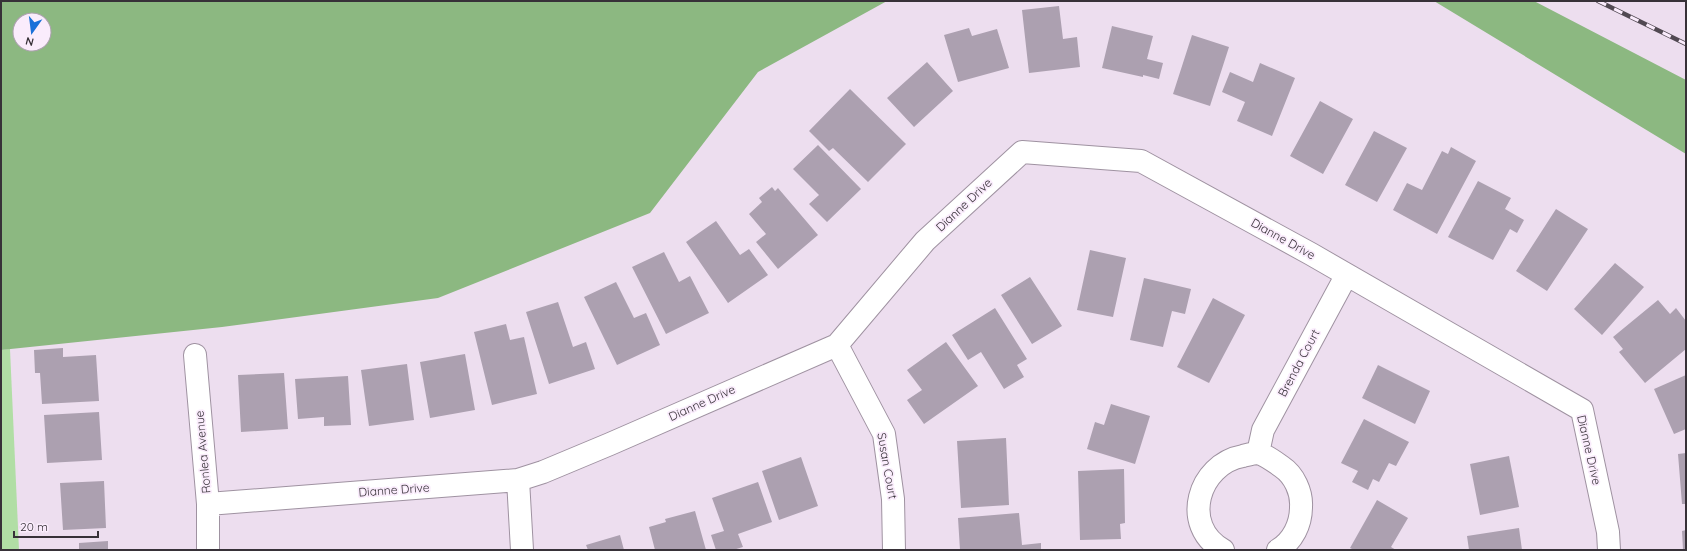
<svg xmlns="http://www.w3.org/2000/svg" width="1687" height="551" font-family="Quicksand,sans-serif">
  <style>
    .green { fill: #b1dea5 }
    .forest { fill: #8cb881; fill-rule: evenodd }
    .building { fill: #aca0b0 }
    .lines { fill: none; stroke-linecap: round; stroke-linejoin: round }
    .street-casing { stroke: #9f92a1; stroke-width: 24 }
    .street { stroke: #fff; stroke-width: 22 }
    .rail-casing { stroke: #514952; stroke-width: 4.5 }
    .rail { stroke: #faecfc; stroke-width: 3; stroke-dasharray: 9; stroke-linecap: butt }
    .labels { text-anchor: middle; stroke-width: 3.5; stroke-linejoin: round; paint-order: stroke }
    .street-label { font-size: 12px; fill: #373138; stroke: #faecfc }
  </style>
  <rect width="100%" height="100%" fill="#eddeef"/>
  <path class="green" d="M10 349 19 550H1V350Z"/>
  <path class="forest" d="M1 1H887L758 72 650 213 438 298 222 327 1 350ZM20 20H44V44H20Z
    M1434 1H1534L1686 80V154Z"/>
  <path class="building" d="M1059 6 1063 39 1077 37 1080 67 1029 73 1022 10Z
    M1112 26 1153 36 1147 59 1163 63 1159 79 1143 75V77L1102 68Z
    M969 28 972 36 997 29 1009 68 958 82 944 35Z
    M1192 35 1229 47 1210 106 1173 94Z
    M927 62 953 91 914 127 887 98Z
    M1260 63 1295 78 1272 136 1237 121 1245 102 1222 92 1230 72 1253 82Z
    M850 89 906 144 868 182 833 148 829 151 809 131Z
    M1320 101 1353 119 1323 174 1290 156Z
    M1374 131 1407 148 1377 202 1345 185Z
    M818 145 861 189 827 222 809 204 819 195 793 169Z
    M1451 147 1476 161 1437 234 1393 210 1407 183 1422 190 1442 151 1448 154Z
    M1478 181 1511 198 1505 209 1524 220 1517 233 1510 229 1493 260 1448 237Z
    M772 187 775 191 778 188 818 235 778 269 756 242 766 234 749 214 762 202 759 198Z
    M1556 209 1588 229 1547 291 1516 271Z
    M716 221 740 255 749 249 768 275 728 303 686 242Z
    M1090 250 1126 258 1113 317 1077 310Z
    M664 252 679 282 690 276 709 313 666 334 632 267Z
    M1615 263 1644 287 1602 335 1574 309Z
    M1030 277 1062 326 1032 344 1001 295Z
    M1144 278 1191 289 1185 314 1172 311 1163 347 1130 340Z
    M616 282 634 318 646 313 660 345 617 365 584 297Z
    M1213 298 1245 315 1209 383 1177 367Z
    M1658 300 1670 314 1676 308 1686 321V349L1645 383 1619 352 1623 349 1613 337Z
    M558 302 573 347 586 342 595 369 549 384 526 312Z
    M995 308 1027 359 1017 365 1024 377 1004 389 981 352 968 360 952 335Z
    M506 324 510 340 524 337 537 394 492 405 474 332Z
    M946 342 978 386 924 424 907 400 922 390 907 370Z
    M63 348V357L96 355 99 401 42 404 40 373H35L34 350Z
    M465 354 475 410 430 418 420 362Z
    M407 364 414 420 369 426 361 370Z
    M1378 365 1430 391 1415 424 1362 398Z
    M284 373 288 429 241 432 238 375Z
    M1686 375V429L1674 434 1654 389Z
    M348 376 351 425 324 426V417L298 419 295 379Z
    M1111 404 1150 416 1135 464 1087 449 1095 422 1104 425Z
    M99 412 102 460 47 463 44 415Z
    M1364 419 1409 442 1396 466 1389 463 1379 482 1373 479 1368 490 1352 482 1358 471 1341 463Z
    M1006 438 1009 505 961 508 957 441Z
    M1686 453V504H1682L1678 454Z
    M1509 456 1519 507 1480 515 1470 464Z
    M801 457 818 506 779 520 762 471Z
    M1124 469 1125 523 1120 524 1121 539 1080 540 1078 471Z
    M104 481 106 528 63 530 60 483Z
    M758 482 772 522 738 534 743 547 733 550H716L711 535 724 531 712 498Z
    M1377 500 1408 518 1391 547 1396 550H1354L1350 548Z
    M695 511 706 550H655L649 527 666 522 665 519Z
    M1019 513 1022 545 1041 543V550H960L958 518Z
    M1519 528 1522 550H1469L1467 536Z
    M1686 530V550H1683L1682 531Z
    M620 535 624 550H588L586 545Z
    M108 541V550H79V543Z"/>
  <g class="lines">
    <g class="street-casing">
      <path id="street" d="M837 345 884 434 893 499 894 550
        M195 355 208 504V550
        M1258 453 1263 430 1346 276
        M518 480 522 550
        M208 504 518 480 543 472 610 444 837 345 925 241 1022 152 1141 161 1311 254 1582 410 1608 532 1609 550
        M1223 550C1180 526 1198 464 1243 456 1247 455 1254 453 1258 453 1266 455 1275 462 1282 467 1294 475 1302 492 1301 507 1301 524 1293 541 1278 550"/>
    </g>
    <use href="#street" class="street"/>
    <g class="rail-casing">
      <path id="rail" d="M1598 1 1686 44"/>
    </g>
    <use href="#rail" class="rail"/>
  </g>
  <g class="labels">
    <g class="street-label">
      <text transform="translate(964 205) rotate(-43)" y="4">Dianne Drive</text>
      <text transform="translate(1283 239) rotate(29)" y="4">Dianne Drive</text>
      <text transform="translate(1299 363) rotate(-62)" y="4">Brenda Court</text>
      <text transform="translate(702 403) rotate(-24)" y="4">Dianne Drive</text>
      <text transform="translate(1589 450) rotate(77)" y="4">Dianne Drive</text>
      <text transform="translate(203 452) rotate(-95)" y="4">Ronlea Avenue</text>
      <text transform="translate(887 466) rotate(80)" y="4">Susan Court</text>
      <text transform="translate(394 490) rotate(-4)" y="4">Dianne Drive</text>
    </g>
  </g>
  <rect width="1687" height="551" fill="none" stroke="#373138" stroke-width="4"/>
  <g transform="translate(32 32) rotate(194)"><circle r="19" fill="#faecfc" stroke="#aca1ae"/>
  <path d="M0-3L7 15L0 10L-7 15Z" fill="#1a70d9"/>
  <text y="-6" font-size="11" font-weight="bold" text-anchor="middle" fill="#373138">N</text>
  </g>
  <path d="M14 531v6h84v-6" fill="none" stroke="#373138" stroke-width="2"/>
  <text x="20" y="531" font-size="12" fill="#373138" stroke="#faecfc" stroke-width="3" paint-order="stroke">20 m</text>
</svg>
